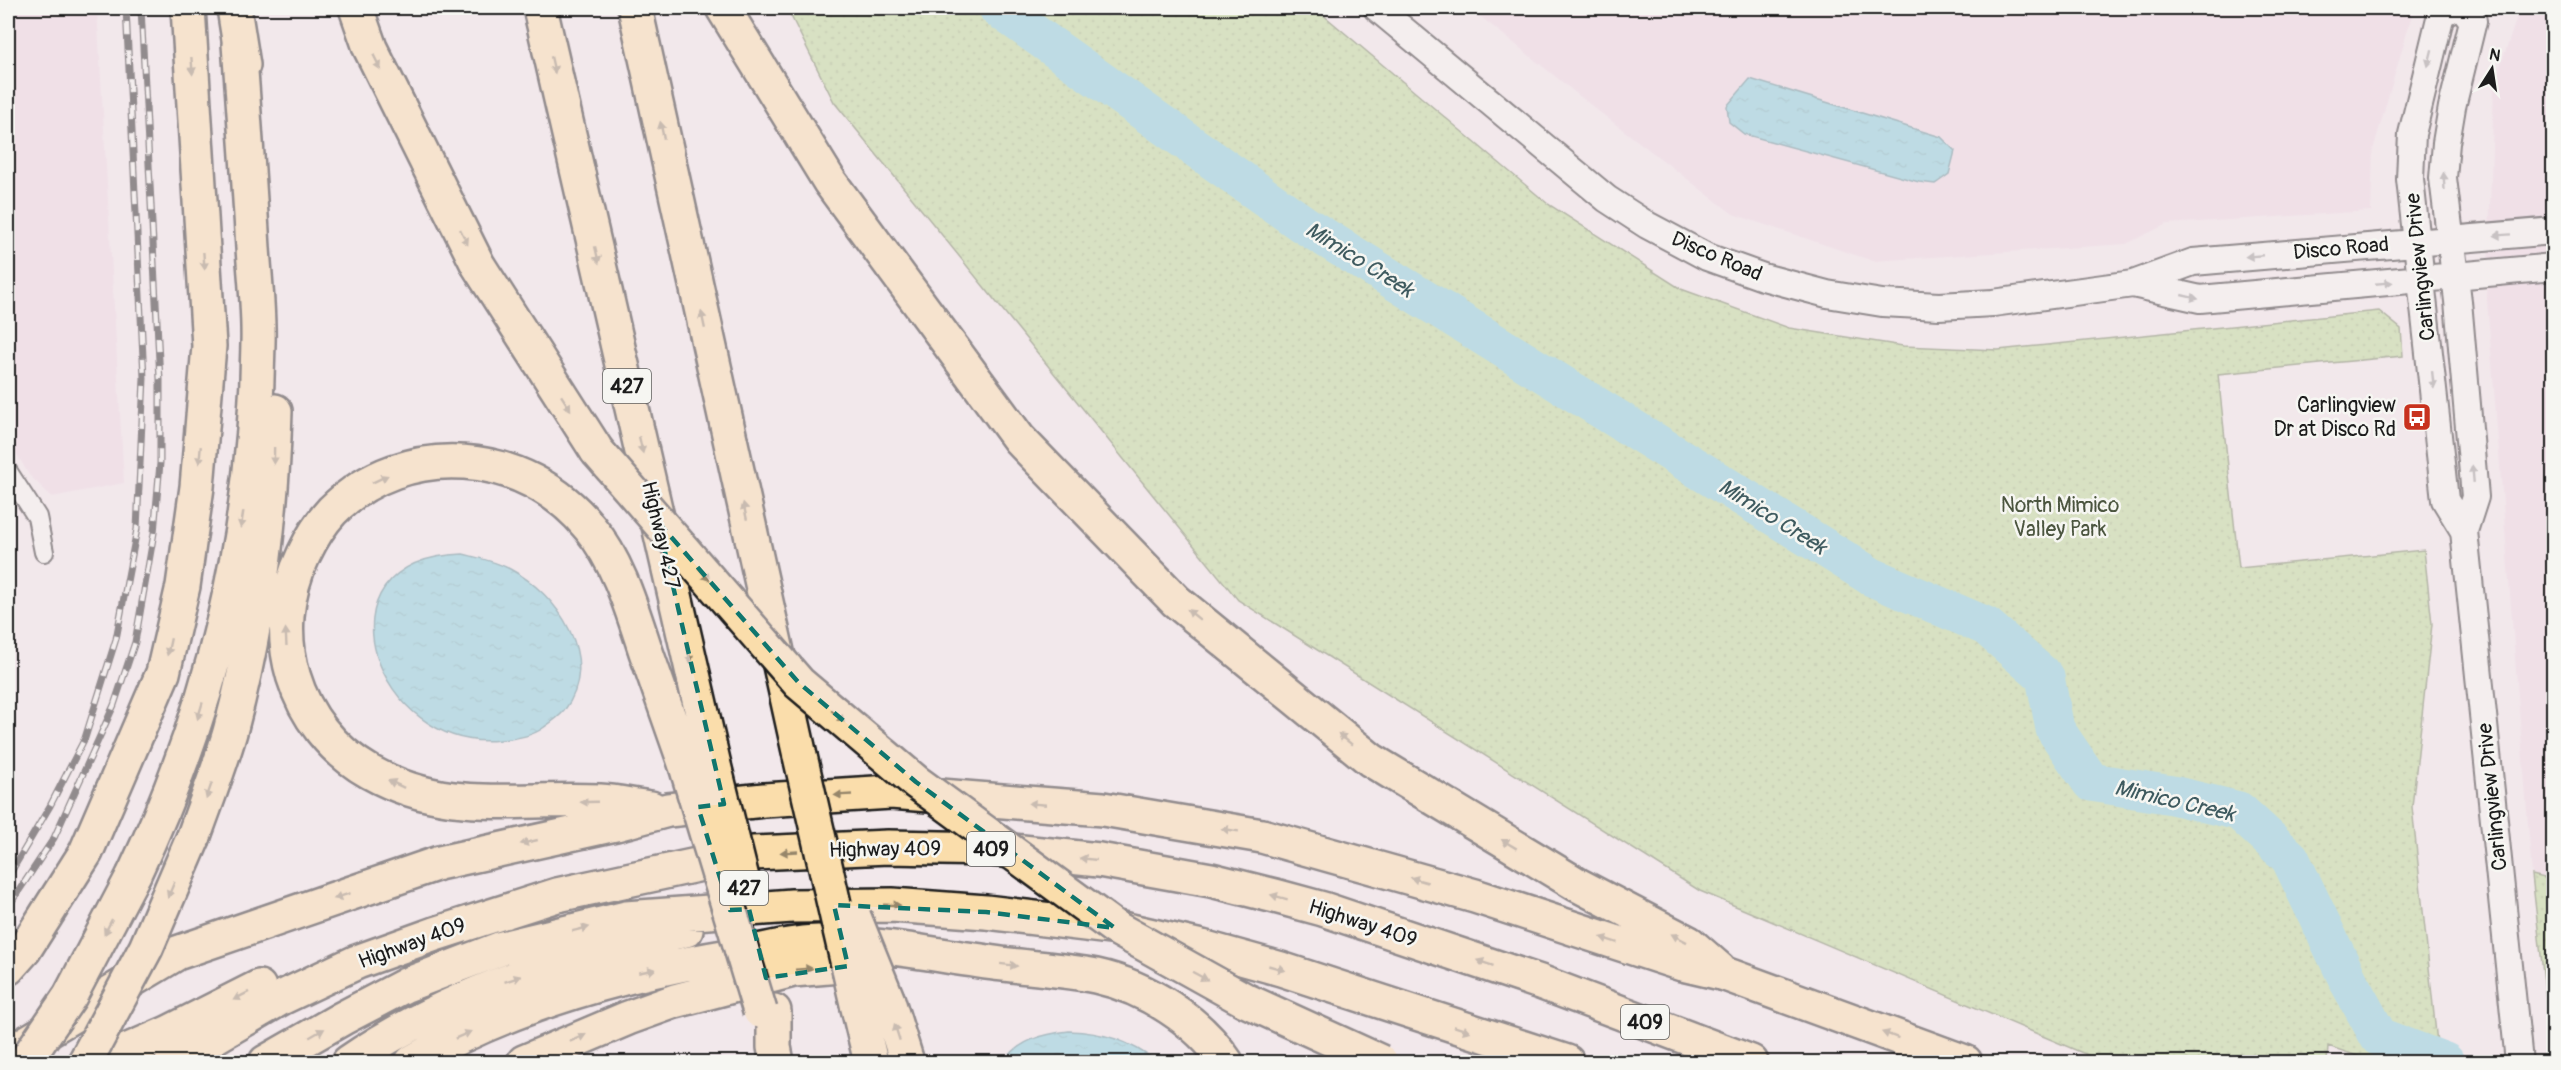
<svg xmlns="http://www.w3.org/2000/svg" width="2561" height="1070" font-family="Pangolin,sans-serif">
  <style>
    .built { fill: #edd8e3 }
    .grass { fill: url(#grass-dots); stroke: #6a7a57; stroke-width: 1.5 }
    .water { fill: url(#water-ripples); stroke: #57868f; stroke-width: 1.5 }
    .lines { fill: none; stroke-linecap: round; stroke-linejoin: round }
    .river { stroke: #7ecddb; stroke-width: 39 }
    .street-casing { stroke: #1c1c1c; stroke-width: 22 }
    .secondary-casing { stroke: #1c1c1c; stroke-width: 30 }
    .highway-casing { stroke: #1c1c1c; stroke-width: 38 }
    .street { stroke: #f6f6f2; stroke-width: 18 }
    .secondary { stroke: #f6f6f2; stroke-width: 26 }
    .highway { stroke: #faddab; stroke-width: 33 }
    .rail-casing { stroke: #1c1c1c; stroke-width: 7 }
    .rail { stroke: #f6f6f2; stroke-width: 4.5; stroke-dasharray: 14; stroke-linecap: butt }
    .highway-bridge-casing { stroke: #1c1c1c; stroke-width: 38; stroke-linecap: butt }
    .highway-bridge { stroke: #faddab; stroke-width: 33 }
    .oneway { fill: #949492 }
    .oneway2 { fill: #96866b }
    .marked { fill: none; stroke: #0f766e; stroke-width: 4.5; stroke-dasharray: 12 8; stroke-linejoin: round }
    .labels { text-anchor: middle; stroke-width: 5; stroke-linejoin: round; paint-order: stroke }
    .shield { fill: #f6f6f2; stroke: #5d5d5c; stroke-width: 1.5 }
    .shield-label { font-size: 20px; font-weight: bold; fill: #1c1c1c }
    .street-label { font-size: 21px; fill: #1c1c1c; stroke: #f6f6f2 }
    .poi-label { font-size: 21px; fill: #1c1c1c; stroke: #f6f6f2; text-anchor: end }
    .park-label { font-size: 21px; fill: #4b553f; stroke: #f6f6f2 }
    .water-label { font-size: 22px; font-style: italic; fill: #3e5a5f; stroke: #f6f6f2 }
  </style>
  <defs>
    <pattern id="grass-dots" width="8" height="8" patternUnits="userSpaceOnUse" patternTransform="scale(1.5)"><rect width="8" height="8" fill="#b8d992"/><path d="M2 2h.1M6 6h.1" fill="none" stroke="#9eba7d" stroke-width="1.8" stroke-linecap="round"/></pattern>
    <pattern id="water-ripples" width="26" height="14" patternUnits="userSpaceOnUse" patternTransform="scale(1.5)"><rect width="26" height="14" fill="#7ecddb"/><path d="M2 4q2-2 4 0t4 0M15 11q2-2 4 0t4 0" fill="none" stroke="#6cafbb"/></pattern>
  </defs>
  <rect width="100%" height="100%" fill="#f2e8eb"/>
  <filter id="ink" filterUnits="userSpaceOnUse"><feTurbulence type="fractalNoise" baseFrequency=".0167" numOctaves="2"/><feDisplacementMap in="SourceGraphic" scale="12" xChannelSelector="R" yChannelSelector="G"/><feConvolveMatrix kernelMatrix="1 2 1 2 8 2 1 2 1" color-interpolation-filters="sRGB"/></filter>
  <g filter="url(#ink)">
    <path class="built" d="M8 8H97L124 483 52 497 29 475 8 439Z
      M1470 8H2414L2373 150 2371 211 2167 224 2126 244 1873 261 1733 214 1597 110Z
      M2520 8H2553V880L2532 875 2487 300 2494 85Z"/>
    <path class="grass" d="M787 8H993L1619 433 1646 430 1600 396 997 8H1315L1548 204 1681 289 1789 328 1903 346 1998 350 2379 311 2401 329 2403 356 2218 374 2239 568 2424 550 2432 624 2412 807 2439 1062H2375L2328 1046 2327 1062H2104L1700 891 1238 600 834 102Z
      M2532 875 2553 880V1062Z"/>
    <path class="water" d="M1750 79 1941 137 1955 151 1949 174 1935 184 1919 182 1744 134 1729 122 1727 106Z
      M463 554C479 558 495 561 510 569 558 594 603 660 564 711 558 718 550 723 543 728 531 737 514 739 500 740 379 755 304 559 463 554Z
      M1069 1031C1103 1032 1130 1041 1157 1062H1004C1019 1040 1043 1034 1069 1031Z"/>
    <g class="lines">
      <path class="river" d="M998 8 1303 224 1872 577 1986 626 2045 677 2055 729 2091 782 2172 795 2239 811 2290 858 2350 984 2379 1037 2445 1062"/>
      <g class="street-casing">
        <path id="street" d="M8 472 37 517 44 552"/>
      </g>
      <g class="secondary-casing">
        <path id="secondary" d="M1377 8 1607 199 1647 225 1707 257 1763 277 1827 294 1882 303 1939 306 1993 303 2133 284 2193 262 2554 231
          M2452 8 2441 14 2412 134 2410 179 2445 500 2464 531
          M2463 8 2473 21 2452 107 2446 143 2443 178 2458 301 2475 497 2464 531 2519 1062
          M2133 284 2200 299 2554 267"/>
      </g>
      <g class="highway-casing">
        <path id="highway" d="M234 8 243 65
          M356 8 370 48 478 265 597 451
          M540 8 714 765
          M635 8 800 756
          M723 8 830 182 1019 439 1176 601 1371 760 1578 885 1689 943 1719 969
          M651 808C634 806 617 802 600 801 518 797 446 815 370 772 293 728 265 634 304 554 311 539 320 524 332 511 405 438 526 448 590 528 619 563 632 610 646 652 659 690 673 728 686 766
          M194 836C206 802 220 767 230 732 258 628 272 520 275 411
          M134 874C213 708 256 527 258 343 259 311 255 279 253 248 249 180 244 112 239 44
          M8 968 24 950 86 852 163 673 183 586 197 487 209 346 188 8
          M888 1001 907 1062
          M857 1004 871 1062
          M774 1011V1047L777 1062
          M8 1054 177 953 439 863 616 824 668 810 764 800 891 792 1103 809 1262 836 1475 896 1682 964 1725 974 1965 1062
          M101 1062 168 1033 259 987
          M172 1062 281 998 357 962 435 934 557 895 753 853 888 847 993 849 1099 860 1211 880 1275 896 1323 909 1540 982 1751 1062
          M266 1062 343 1018 406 985 502 948 626 918 792 906 892 905 986 912 1118 928 1202 947 1281 969 1567 1062
          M349 1062C450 993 567 957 686 930
          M412 1062C513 1003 627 972 741 954 766 950 793 942 818 942 880 943 940 956 1002 964 1033 968 1066 970 1096 976 1146 987 1198 1020 1226 1062
          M524 1062 628 1018 675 1001 793 970 875 963"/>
      </g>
      <use href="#street" class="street"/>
      <use href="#secondary" class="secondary"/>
      <use href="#highway" class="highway"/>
      <g class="rail-casing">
        <path id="rail" d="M8 877 50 806 85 738 116 639 137 529 144 378 126 8
          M8 907 54 838 114 705 135 642 154 533 160 463V380L141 8"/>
      </g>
      <use href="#rail" class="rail"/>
      <g class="highway-bridge-casing">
        <path id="highway-bridge" d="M597 451 799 683 916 782 1114 927 1245 1000 1381 1062
          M800 756 857 1004
          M714 765 743 882
          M686 766 760 1011
          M854 917 888 1001
          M25 1062 70 996 134 874
          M85 1062 146 948 194 836"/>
      </g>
      <use href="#highway-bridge" class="highway-bridge"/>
    </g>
    <defs><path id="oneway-solid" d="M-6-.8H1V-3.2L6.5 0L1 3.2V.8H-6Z" transform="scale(1.5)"/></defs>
    <g class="oneway">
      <use href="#oneway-solid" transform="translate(2430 58) rotate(104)"/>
      <use href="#oneway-solid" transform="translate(2444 181) rotate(-93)"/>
      <use href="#oneway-solid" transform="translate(2502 235) rotate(176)"/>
      <use href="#oneway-solid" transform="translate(2254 256) rotate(175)"/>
      <use href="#oneway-solid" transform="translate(2384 283) rotate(-5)"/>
      <use href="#oneway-solid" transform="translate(2190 297) rotate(13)"/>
      <use href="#oneway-solid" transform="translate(2433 380) rotate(84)"/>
      <use href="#oneway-solid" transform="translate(2473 474) rotate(-95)"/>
    </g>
    <g class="oneway2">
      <use href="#oneway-solid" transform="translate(377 62) rotate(64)"/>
      <use href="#oneway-solid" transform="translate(553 65) rotate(77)"/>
      <use href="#oneway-solid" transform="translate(192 66) rotate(86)"/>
      <use href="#oneway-solid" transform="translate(662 130) rotate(-102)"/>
      <use href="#oneway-solid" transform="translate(464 237) rotate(64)"/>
      <use href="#oneway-solid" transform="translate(597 255) rotate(77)"/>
      <use href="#oneway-solid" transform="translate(204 261) rotate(86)"/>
      <use href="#oneway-solid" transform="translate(703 320) rotate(-102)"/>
      <use href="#oneway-solid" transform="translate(566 403) rotate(57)"/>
      <use href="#oneway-solid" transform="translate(641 445) rotate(77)"/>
      <use href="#oneway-solid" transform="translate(200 455) rotate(95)"/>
      <use href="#oneway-solid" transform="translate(274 456) rotate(91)"/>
      <use href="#oneway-solid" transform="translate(380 479) rotate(-25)"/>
      <use href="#oneway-solid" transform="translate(745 511) rotate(-102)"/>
      <use href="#oneway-solid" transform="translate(242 520) rotate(99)"/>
      <use href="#oneway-solid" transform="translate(704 574) rotate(49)"/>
      <use href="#oneway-solid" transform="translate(1194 615) rotate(-141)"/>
      <use href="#oneway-solid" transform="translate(286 637) rotate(-93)"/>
      <use href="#oneway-solid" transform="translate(169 647) rotate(102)"/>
      <use href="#oneway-solid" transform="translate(689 655) rotate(77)"/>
      <use href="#oneway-solid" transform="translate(200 711) rotate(107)"/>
      <use href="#oneway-solid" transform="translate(838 716) rotate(41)"/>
      <use href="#oneway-solid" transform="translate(1345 739) rotate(-141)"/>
      <use href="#oneway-solid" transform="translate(396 784) rotate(-155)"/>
      <use href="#oneway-solid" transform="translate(209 791) rotate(109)"/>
      <use href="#oneway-solid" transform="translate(843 795) rotate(177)"/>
      <use href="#oneway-solid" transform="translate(589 802) rotate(178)"/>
      <use href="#oneway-solid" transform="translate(1037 804) rotate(-175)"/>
      <use href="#oneway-solid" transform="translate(1230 830) rotate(-171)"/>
      <use href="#oneway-solid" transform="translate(529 842) rotate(167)"/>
      <use href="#oneway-solid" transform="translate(1509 844) rotate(-149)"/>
      <use href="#oneway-solid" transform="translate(789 852) rotate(177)"/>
      <use href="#oneway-solid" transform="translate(1088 859) rotate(-174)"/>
      <use href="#oneway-solid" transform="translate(1419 880) rotate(-164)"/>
      <use href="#oneway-solid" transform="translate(171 890) rotate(113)"/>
      <use href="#oneway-solid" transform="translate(342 896) rotate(161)"/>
      <use href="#oneway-solid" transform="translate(1279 897) rotate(-165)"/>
      <use href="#oneway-solid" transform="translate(892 905) rotate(2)"/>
      <use href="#oneway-solid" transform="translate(108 927) rotate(117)"/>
      <use href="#oneway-solid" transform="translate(581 929) rotate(-14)"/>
      <use href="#oneway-solid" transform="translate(1679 938) rotate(-153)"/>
      <use href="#oneway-solid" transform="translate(1609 940) rotate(-162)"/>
      <use href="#oneway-solid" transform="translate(1485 963) rotate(-161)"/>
      <use href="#oneway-solid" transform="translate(1009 965) rotate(7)"/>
      <use href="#oneway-solid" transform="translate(1277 968) rotate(16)"/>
      <use href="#oneway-solid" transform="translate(804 969) rotate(-5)"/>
      <use href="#oneway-solid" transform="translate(647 971) rotate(-11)"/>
      <use href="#oneway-solid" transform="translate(1200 976) rotate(28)"/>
      <use href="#oneway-solid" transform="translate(513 979) rotate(-19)"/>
      <use href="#oneway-solid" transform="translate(241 996) rotate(153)"/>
      <use href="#oneway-solid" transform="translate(1462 1029) rotate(18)"/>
      <use href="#oneway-solid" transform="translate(897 1032) rotate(-108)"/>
      <use href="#oneway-solid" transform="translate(317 1033) rotate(-30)"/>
      <use href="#oneway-solid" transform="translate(463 1035) rotate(-24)"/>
      <use href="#oneway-solid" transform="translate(1890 1035) rotate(-160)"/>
      <use href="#oneway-solid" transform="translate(578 1038) rotate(-24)"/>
    </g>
  </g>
  <path d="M0 0H2561V1070H0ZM658 522 799 683 916 782 1115 928 986 912 834 905 848 966 766 978 749 909 730 910 698 807 724 804Z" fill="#f2e8eb" fill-opacity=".55" fill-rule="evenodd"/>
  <path class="marked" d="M658 522 799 683 916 782 1115 928 986 912 834 905 848 966 766 978 749 909 730 910 698 807 724 804Z"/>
  <defs>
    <g id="bus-square" transform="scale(1.5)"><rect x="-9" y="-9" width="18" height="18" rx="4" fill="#c8321e" stroke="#f6f6f2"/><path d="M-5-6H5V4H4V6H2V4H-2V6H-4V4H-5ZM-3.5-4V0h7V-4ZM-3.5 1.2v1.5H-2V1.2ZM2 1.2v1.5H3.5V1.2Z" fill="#fff"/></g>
  </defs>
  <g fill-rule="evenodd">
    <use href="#bus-square" x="2417" y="417"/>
  </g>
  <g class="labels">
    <g class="shield">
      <rect x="603" y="369" width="48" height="34" rx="4.5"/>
      <rect x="967" y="832" width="48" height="34" rx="4.5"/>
      <rect x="720" y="871" width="48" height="34" rx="4.5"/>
      <rect x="1621" y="1005" width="48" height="34" rx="4.5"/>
    </g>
    <g class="shield-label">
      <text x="627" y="393">427</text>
      <text x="991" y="856">409</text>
      <text x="744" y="895">427</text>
      <text x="1645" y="1029">409</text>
    </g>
    <g class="street-label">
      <text transform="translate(2341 248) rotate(-5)" y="7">Disco Road</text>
      <text transform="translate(1717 256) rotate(23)" y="7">Disco Road</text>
      <text transform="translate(2420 267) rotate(-96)" y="7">Carlingview Drive</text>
      <text transform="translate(661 535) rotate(77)" y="7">Highway 427</text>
      <text transform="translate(2492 797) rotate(-96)" y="7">Carlingview Drive</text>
      <text transform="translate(885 849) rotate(-1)" y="7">Highway 409</text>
      <text transform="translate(1363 923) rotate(18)" y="7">Highway 409</text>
      <text transform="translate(412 943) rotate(-20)" y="7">Highway 409</text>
    </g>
    <g class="poi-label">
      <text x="2396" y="412">Carlingview<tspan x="2396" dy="24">Dr at Disco Rd</tspan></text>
    </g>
    <g class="park-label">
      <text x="2060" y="512">North Mimico<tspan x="2060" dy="24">Valley Park</tspan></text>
    </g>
    <g class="water-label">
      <text transform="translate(1360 259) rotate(32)" y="8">Mimico Creek</text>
      <text transform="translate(1773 516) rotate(32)" y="8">Mimico Creek</text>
      <text transform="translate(2175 800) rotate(13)" y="8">Mimico Creek</text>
    </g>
  </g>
  <rect width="2561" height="1070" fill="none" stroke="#f6f6f2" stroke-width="30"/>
  <rect x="15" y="15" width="2531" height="1040" fill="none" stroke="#1c1c1c" stroke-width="2" filter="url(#ink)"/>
  <g transform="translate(2492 69) rotate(12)" stroke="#f6f6f2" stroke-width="4.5" paint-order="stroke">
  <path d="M0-4.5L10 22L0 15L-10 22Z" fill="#1c1c1c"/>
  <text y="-9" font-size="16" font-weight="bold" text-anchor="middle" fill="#1c1c1c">N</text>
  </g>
</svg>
